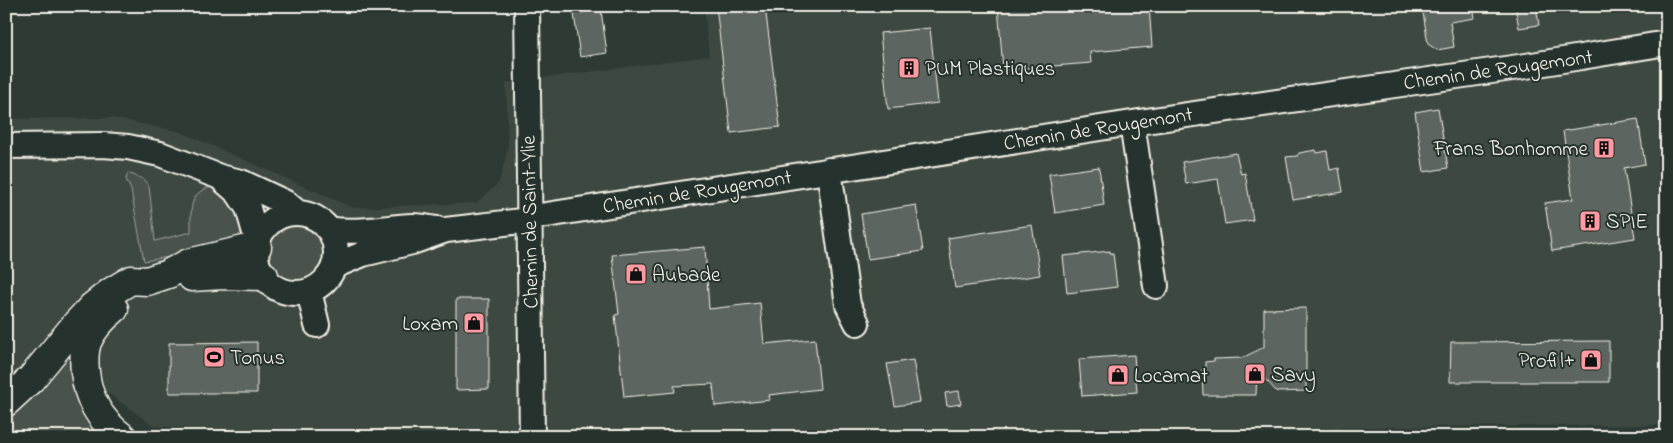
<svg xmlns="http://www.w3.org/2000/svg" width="1673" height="443" font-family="'Indie Flower',sans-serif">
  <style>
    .built { fill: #3c4841 }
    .green { fill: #48524c; stroke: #9ea29a }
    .building { fill: #5c655e; stroke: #f4f1e8 }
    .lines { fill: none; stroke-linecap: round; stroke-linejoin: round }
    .minor-casing { stroke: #f4f1e8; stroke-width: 28 }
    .major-casing { stroke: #f4f1e8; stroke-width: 31 }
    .minor { stroke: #26332d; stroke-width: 24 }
    .major { stroke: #26332d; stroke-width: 28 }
    .labels { text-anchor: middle; stroke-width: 4; stroke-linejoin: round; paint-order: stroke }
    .poi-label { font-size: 21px; fill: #f4f1e8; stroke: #26332d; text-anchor: start }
    .street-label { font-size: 21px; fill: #f4f1e8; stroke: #26332d }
  </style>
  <rect width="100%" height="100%" fill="#2e3b34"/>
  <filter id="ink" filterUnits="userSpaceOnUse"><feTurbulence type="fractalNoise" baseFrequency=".02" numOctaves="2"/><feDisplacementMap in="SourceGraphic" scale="10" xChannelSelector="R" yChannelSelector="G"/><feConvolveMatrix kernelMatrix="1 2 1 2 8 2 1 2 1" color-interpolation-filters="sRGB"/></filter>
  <g filter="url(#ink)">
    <path class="built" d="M704 6H1667V425L1381 427 894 437H612L603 430 566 429 543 437H316L154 426 108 393 6 377V119L113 118 181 132 353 208 476 203 499 183 508 148 506 83 709 56Z"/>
    <path class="green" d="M128 173 143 179 149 186 155 241 191 232C191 208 188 189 218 186L238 204 243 229 236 240 181 255 144 261 131 190 126 179Z
      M267 253a30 30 0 1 1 60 0a30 30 0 1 1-60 0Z
      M68 343 112 437H6V412Z"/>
    <path class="building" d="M716 6H765L780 127 731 133Z
      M998 6H1149L1152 47 1090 52 1091 63 1003 70Z
      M1422 6H1473L1475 18 1450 22 1454 47 1437 50 1428 44Z
      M1515 6H1536L1539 25 1519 28Z
      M601 10 607 53 580 57 574 14Z
      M930 28 938 103 888 109 880 33Z
      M1438 108 1448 168 1424 172 1415 112Z
      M1638 119 1645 164 1624 168 1635 238 1552 251 1545 203 1573 199 1563 131Z
      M1316 150 1317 153 1327 151 1330 170 1339 168 1343 192 1293 200 1286 157 1297 156 1299 153Z
      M1236 153 1241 174 1245 173 1253 220 1225 224 1218 179 1186 184 1182 162Z
      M1099 167 1104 205 1055 213 1049 174Z
      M916 205 923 251 868 259 861 214Z
      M1032 225 1040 275 955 288 948 238Z
      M705 247 709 309 760 303 764 344 815 339 820 389 769 395 770 400 715 406 713 384 674 386 675 392 624 397 615 315 619 314 612 255Z
      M1110 251V253H1113L1117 287 1067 293 1063 256Z
      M456 299H489V389L456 390Z
      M1306 308V391L1277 392 1257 370 1256 395H1203L1202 369 1205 370V362L1214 361V359L1242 358 1264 347V309Z
      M1609 341V382H1450L1451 342Z
      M257 342V393H169V343Z
      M1134 355 1137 392 1082 396 1079 359Z
      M913 360 920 402 895 406 887 364Z
      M959 391 961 404 947 406 945 393Z"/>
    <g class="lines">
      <g class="minor-casing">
        <path id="minor" d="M527 6 532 437
          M1132 123 1156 286
          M6 146 103 145 128 147 160 154 220 177 241 182 286 203 298 213
          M829 170 848 305 857 323
          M223 180 238 193 248 208 258 243
          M256 253a40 40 0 1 1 80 0a40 40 0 1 1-80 0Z
          M328 229C357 234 385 227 413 226 421 226 429 228 437 229
          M334 266 363 254 412 242 446 230 521 221 540 216 1132 123 1526 66 1667 43
          M309 291 317 325"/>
      </g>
      <g class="major-casing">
        <path id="major" d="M192 277 222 275 264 276
          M114 309C103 318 93 328 87 342 84 351 84 362 85 372 88 400 100 420 122 437
          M6 402 31 379 77 323 92 307 111 292 131 280 147 281 168 274 189 263 257 247"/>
      </g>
      <use href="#minor" class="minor"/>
      <use href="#major" class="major"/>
    </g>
  </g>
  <defs>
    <g id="building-square" transform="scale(1.125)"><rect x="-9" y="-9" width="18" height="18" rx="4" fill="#ff9aa2" stroke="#26332d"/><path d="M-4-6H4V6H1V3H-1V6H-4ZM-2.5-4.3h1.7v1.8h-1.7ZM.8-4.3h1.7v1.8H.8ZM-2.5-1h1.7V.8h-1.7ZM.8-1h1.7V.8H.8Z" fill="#111"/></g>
    <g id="shop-square" transform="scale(1.125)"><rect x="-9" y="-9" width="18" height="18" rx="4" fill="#ff9aa2" stroke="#26332d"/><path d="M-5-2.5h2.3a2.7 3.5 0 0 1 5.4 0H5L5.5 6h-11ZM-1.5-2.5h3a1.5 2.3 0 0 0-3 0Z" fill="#111"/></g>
    <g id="stadium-square" transform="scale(1.125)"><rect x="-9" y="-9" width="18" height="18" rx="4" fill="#ff9aa2" stroke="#26332d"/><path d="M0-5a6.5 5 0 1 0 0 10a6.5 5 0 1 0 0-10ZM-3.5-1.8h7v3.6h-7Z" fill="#111"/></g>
  </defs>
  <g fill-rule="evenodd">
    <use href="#building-square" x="909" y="68"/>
    <use href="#building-square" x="1604" y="148"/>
    <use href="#building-square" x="1590" y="221"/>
    <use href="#shop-square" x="636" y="274"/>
    <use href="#shop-square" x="474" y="323"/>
    <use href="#stadium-square" x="214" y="357"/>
    <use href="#shop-square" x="1591" y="360"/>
    <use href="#shop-square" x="1255" y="374"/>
    <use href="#shop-square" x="1118" y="375"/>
  </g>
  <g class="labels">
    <g class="poi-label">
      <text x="925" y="75">PUM Plastiques</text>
      <text x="1588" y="155" text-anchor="end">Frans Bonhomme</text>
      <text x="1606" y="228">SPIE</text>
      <text x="652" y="281">Aubade</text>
      <text x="458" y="330" text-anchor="end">Loxam</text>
      <text x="230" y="364">Tonus</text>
      <text x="1575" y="367" text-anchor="end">Profil+</text>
      <text x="1271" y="381">Savy</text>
      <text x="1134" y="382">Locamat</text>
    </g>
    <g class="street-label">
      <text transform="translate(1498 69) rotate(-8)" y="7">Chemin de Rougemont</text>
      <text transform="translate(1098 128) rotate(-9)" y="7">Chemin de Rougemont</text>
      <text transform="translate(697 191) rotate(-9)" y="7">Chemin de Rougemont</text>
      <text transform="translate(529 222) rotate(-91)" y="7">Chemin de Saint-Ylie</text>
    </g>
  </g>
  <rect width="1673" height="443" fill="none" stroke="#26332d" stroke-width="25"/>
  <rect x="12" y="12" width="1648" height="418" fill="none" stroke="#f4f1e8" stroke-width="2" filter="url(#ink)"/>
</svg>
